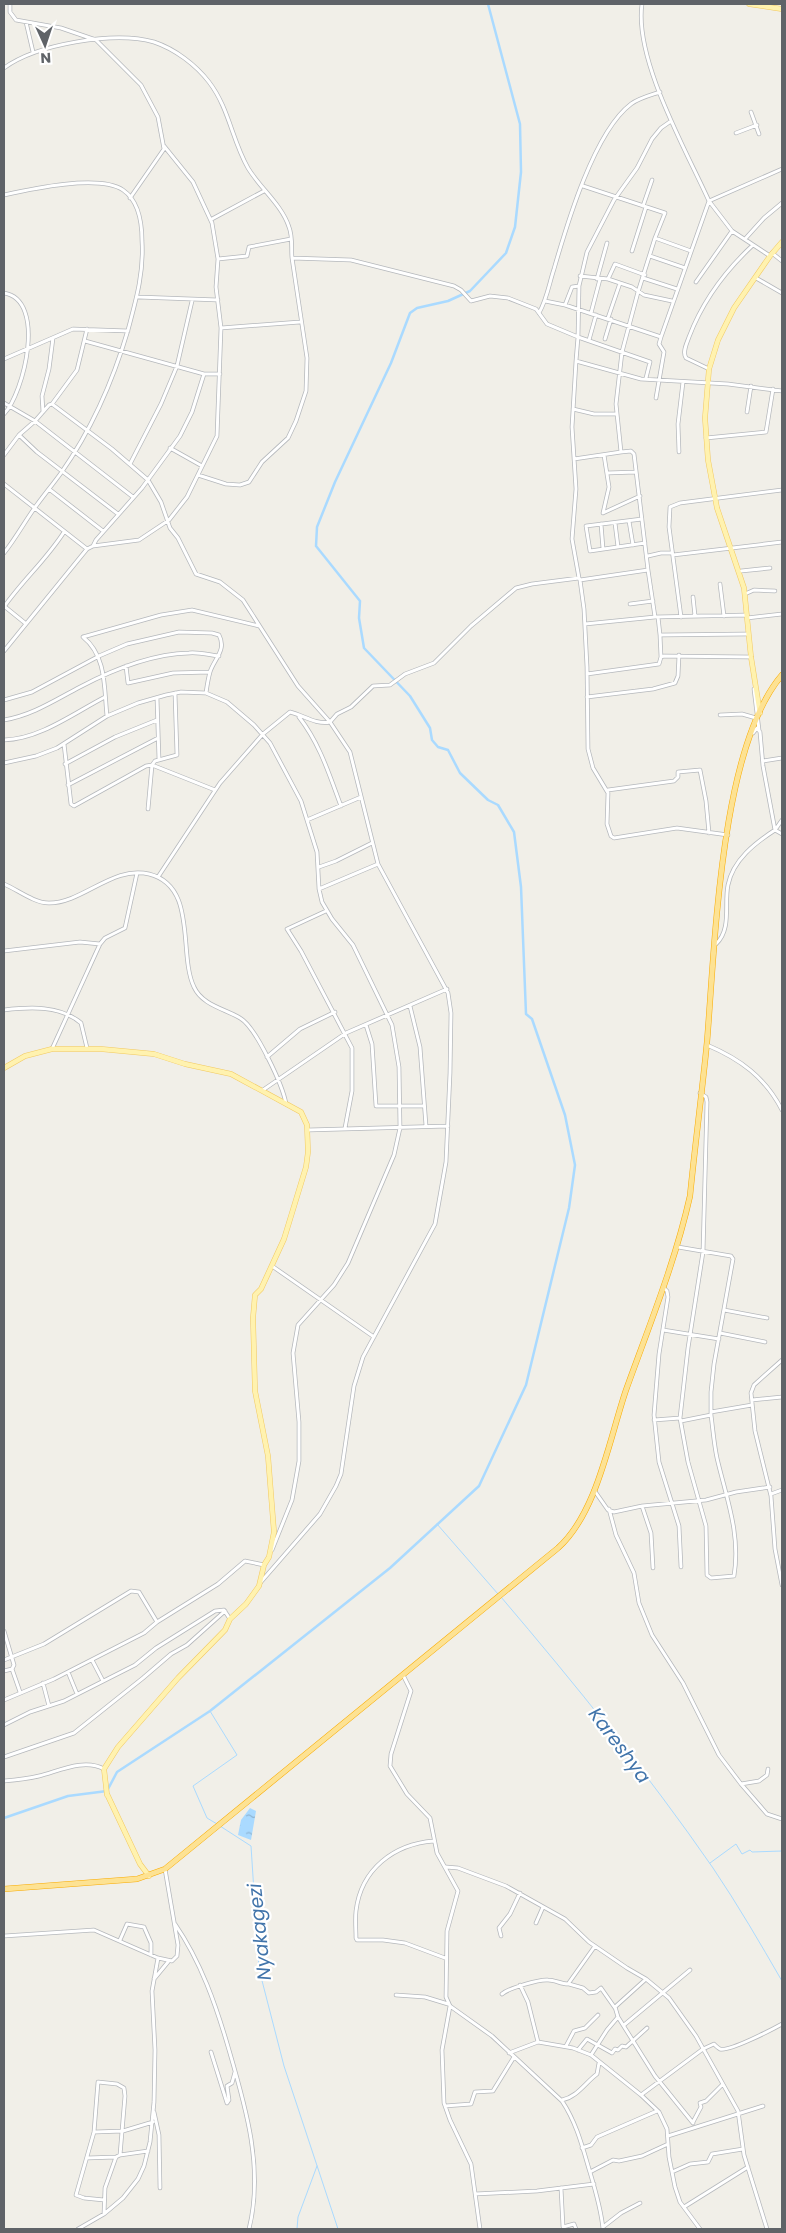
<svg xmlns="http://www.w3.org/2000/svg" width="786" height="2233" font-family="Poppins,sans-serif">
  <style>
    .water { fill: url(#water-ripples) }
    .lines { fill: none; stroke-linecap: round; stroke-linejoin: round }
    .stream { stroke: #aadaff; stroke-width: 1 }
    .canal { stroke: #aadaff; stroke-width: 2.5 }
    .minor-casing { stroke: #b5b8bc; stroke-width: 4.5 }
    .major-casing { stroke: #f2c960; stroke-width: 5.5 }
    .highway-casing { stroke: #f9ab00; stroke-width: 6 }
    .minor { stroke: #fff; stroke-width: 3 }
    .major { stroke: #fff2af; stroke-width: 4.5 }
    .highway { stroke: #fde293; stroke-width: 5 }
    .labels { text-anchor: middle; stroke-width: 4.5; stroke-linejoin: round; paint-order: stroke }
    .water-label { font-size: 19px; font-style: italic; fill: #4174aa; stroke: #fff }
  </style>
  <defs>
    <pattern id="water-ripples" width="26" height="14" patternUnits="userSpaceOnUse" patternTransform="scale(1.25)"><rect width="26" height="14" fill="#aadaff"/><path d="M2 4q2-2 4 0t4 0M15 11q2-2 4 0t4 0" fill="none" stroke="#8eb4d2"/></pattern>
  </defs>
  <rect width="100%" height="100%" fill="#f1efe8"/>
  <path class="water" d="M250 1808 256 1811 251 1840 238 1835 241 1820Z"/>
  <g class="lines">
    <path class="stream" d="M437 1524 498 1594
      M501 1597C575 1684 648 1774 713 1868 738 1905 760 1943 782 1981
      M210 1711 237 1755 193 1786 207 1818 217 1824
      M220 1826 251 1846 259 1969 284 2066 338 2229
      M710 1863 736 1844 742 1854 750 1850 752 1852 782 1851
      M297 2229 298 2217 317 2166"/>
    <path class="canal" d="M4 1818 68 1796 107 1791 117 1772 210 1711 390 1568 479 1486 526 1385 569 1208 575 1165 565 1115 532 1019 526 1014 521 887 514 832 498 805 488 800 460 773 448 750 438 747 432 740 430 728 410 696 364 648 359 618 360 601 316 546 317 527 335 482 391 363 410 313 417 308 448 301 470 291 506 253 515 227 521 172 520 124 488 4"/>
    <g class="minor-casing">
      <path id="minor" d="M10 4V12L16 20 61 28 96 40 141 85 158 117 164 149 130 198
        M642 4C634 59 686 150 709 201L661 337 659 344 664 352 656 398
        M26 22 33 52
        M4 68C37 44 114 31 154 42 175 49 196 65 209 82 229 108 232 140 248 168 260 188 282 205 289 227 293 237 291 248 292 258L351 260 454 286 461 290 471 301 490 296 508 298 536 309 547 324 578 337 576 361 641 379 728 384 782 391
        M751 112 759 134
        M736 133 757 125
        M583 186 665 213 655 238 691 251
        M4 195C31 189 99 174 123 190 139 201 142 224 142 241 144 273 136 300 128 330 113 381 92 429 61 473 53 484 44 495 36 506 25 521 16 538 4 553
        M643 206 652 180
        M212 219 264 191
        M745 239 764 218 782 203
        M632 251 646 207
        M772 253 782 261
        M650 256 685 268
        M770 256 732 231 709 201 782 169
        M218 259 247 256 249 247 291 239
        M580 276 608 279 632 287 644 295 672 301
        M643 278 677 289
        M756 278 782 293
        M597 279 607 243
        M608 279 615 264 645 275
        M696 282 732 231
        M4 293C47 300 24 393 4 414
        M138 297 218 300
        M545 301 565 305 572 287 579 286
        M565 305 661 337
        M539 313C547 299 549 284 554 269 567 224 594 132 631 104 639 98 651 95 660 92
        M591 313 600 279
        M608 318 620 283
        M221 328 300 322
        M605 339 611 319
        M589 340 596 315
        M85 341 204 374H220
        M4 359 73 329 128 331
        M576 361 572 427 576 489 572 539 579 578
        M709 369 686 358C682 352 687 343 689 337 703 300 725 271 753 245
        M646 378 650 362 578 337 579 286 587 252 614 200 637 168 652 139 661 128 671 121
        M4 403 35 421 49 405 52 404 112 449 148 480 161 502 170 528 178 538 196 574 220 582 243 600 298 686 330 722 337 714 351 707 373 686 390 685 405 674 434 663 471 626 516 588 532 584 579 578 580 580 648 570 634 454 631 451 621 452 616 404 622 352 638 292 655 238
        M52 404 77 370 87 329
        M573 409 594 414H616
        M43 412 42 396 49 369 53 338
        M747 412 751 386
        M19 435 37 452 118 514
        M706 438 766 432 773 389
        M170 448 202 466
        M679 452 678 424 683 382
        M4 455 19 435 35 421 133 497
        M604 455 609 487 603 513 640 496
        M574 459 621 452
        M130 464 161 404 177 366 192 301
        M607 473 636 472
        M198 475 226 484 240 485 249 482 262 462 288 438 296 421 306 391 307 358 292 258
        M4 484 87 549
        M49 489 103 531
        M642 519 586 526 590 551 645 543
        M629 521 633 545
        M615 523 618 547
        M601 524 603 549
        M93 546 139 540 169 520 187 497 217 436 221 328 216 287 218 259 212 223 193 182 164 146
        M673 555 782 542
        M648 556 661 553H672
        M648 570 655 617
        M741 571 770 568
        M580 580 584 609 587 667 588 749 593 768 608 793 607 824 611 836 614 838 677 828 728 835
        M720 584 724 616
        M745 594 754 590 775 591
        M693 597 695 616
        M630 604 653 601
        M4 606 25 623
        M4 607C22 581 47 559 64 532
        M658 617 660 635
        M681 617 669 527 670 507 680 503 782 490
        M747 618 782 614
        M585 624 655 617 747 615
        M83 637 161 615 192 610 259 626
        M83 637C107 656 104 689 107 716
        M4 651 87 549 93 546 96 540 142 488 180 436 192 412 204 374
        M661 657 660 635 748 634
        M126 666 128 683 173 673 210 672
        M587 674 659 664 661 657 664 656 751 657
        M754 689 759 730
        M587 697 653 689 675 683 678 676 679 655
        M157 698 159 760
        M4 700 32 692 99 656 127 644 179 632 212 633 219 635C227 650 214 659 210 672 208 679 207 686 206 693
        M720 715 742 714 756 718
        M299 717C320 744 329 774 341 806
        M4 720C33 715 55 700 80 687 114 669 151 654 189 653 199 652 209 655 219 656
        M4 740C40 739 74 713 105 697
        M64 744 71 804 74 806 146 766 152 765 215 790
        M763 761 782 758
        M4 763 36 756 57 748 107 716 138 703 166 695 181 692 206 693 227 702 254 725 270 743 301 801 317 852 319 889 322 902 332 919 353 945 392 1025 399 1067 400 1128 394 1155 348 1263 334 1285 298 1325 293 1353 299 1422V1461L292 1500 272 1550
        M65 764 115 737 157 720
        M68 785 158 738
        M608 790 674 781 678 777V772L700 770 706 801 709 833
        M148 809 152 765 155 761 177 755 175 693
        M307 820 361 797
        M782 820 775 830 782 834
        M319 867 336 861 372 843
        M158 877 220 783 263 734 290 712C303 715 316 725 330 722L350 752 378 864 448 993 451 1013 450 1073 446 1162 435 1224 363 1357 354 1386 341 1474 336 1486 320 1514 260 1583
        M4 884C18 890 34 903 49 903 83 903 113 865 149 874 198 886 178 954 194 987 202 1005 225 1009 240 1018 256 1027 283 1086 286 1104
        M319 889 378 864
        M326 911 287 929 301 951 352 1048V1091L345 1128
        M716 944C732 929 724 904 728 885 733 860 755 843 775 830L763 766 760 732 757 728 753 733
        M4 951 80 942 100 944
        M410 1006 420 1047 426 1126
        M4 1010C29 1007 60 1005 81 1023L87 1048
        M366 1025 372 1044 376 1106H424
        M707 1045C740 1059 765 1077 782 1110
        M52 1049 100 944 105 938 125 928 137 873
        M267 1057 300 1029 335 1012
        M263 1090 346 1033 447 989
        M700 1093 706 1097 707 1102 703 1252 688 1348 680 1418 688 1462 706 1526 707 1575 711 1578 734 1576C741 1534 726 1497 717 1458 714 1444 713 1430 711 1415
        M308 1130 448 1126
        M678 1247 731 1256 733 1259 714 1364 711 1392V1415L681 1421
        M272 1266 374 1337
        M664 1288 667 1291 668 1297 659 1354 654 1415 659 1462 679 1526 681 1567
        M724 1310 767 1318
        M663 1330 719 1339
        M720 1333 765 1342
        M782 1360 754 1385 751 1393 755 1431 771 1496 775 1549 782 1585
        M752 1400 782 1397
        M711 1412 752 1405
        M654 1420 680 1418
        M594 1490 608 1510 614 1512 642 1506 706 1500 736 1492 770 1487
        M771 1494 782 1490
        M642 1506 651 1533 653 1568
        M609 1509 616 1535 634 1573 639 1603 652 1635 683 1683 719 1755 741 1784 759 1781 767 1775 768 1769
        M4 1631 14 1665 12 1669 20 1692
        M4 1660 44 1644 131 1591 139 1592 157 1622
        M92 1660 103 1681
        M4 1671 12 1669
        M68 1672 77 1694
        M403 1675 411 1691 391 1754 390 1766 407 1794 430 1818 437 1853 458 1891 447 1931 446 1997 450 2006 492 2036 562 2101C576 2122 582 2145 589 2169 595 2189 601 2208 603 2229
        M43 1683 49 1706
        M4 1700 54 1679 144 1633 157 1622 218 1584 245 1561 264 1565
        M4 1725 30 1712 64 1701 135 1665 156 1648 215 1611 224 1610 230 1619
        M4 1757 74 1733 143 1678 171 1654 187 1645 225 1611
        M4 1781C16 1780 27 1779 39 1776 59 1771 84 1758 104 1769
        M741 1784 767 1814 782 1819
        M434 1841C394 1844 361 1869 356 1911 355 1920 356 1929 356 1938L357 1940H383L405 1943 445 1958
        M446 1867 458 1868 506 1886 565 1919 589 1942 627 1968 646 1979 669 1998 696 2036 738 2111 744 2155 767 2229
        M536 1923 543 1907
        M175 1924C201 1962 216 2005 229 2050 246 2108 264 2169 249 2229
        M4 1936 94 1930 158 1958 172 1961 177 1956 178 1945 165 1869
        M501 1936 499 1928 510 1914 520 1893
        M120 1940 127 1924 144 1927 151 1943V1955
        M154 1979 168 1962
        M569 1984 583 1988 589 1993 596 1992 601 1988 615 2008
        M520 1985 528 2002 538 2042
        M502 1994C509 1988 540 1979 548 1980 555 1980 561 1984 568 1984L595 1946
        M396 1995 425 1997 448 2004
        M450 2006 442 2050 444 2103 450 2120 471 2164 480 2229
        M618 2017 655 2076 693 2123
        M624 2025 690 1970
        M566 2046 574 2031 585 2028 598 2015
        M578 2050 587 2039 612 2053 615 2049 618 2050 622 2046 626 2047 647 2028
        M211 2052 227 2103 229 2100 227 2086 232 2083 235 2072
        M509 2053 538 2042 573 2048 591 2055 641 2095 659 2112 667 2129 669 2157 675 2187 680 2202 700 2229
        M591 2055 607 2030 618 2017 615 2007 646 1979
        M641 2095 703 2049 714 2044C716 2046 718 2048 720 2049 729 2052 773 2029 782 2024
        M562 2100C577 2097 585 2083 597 2074L599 2063
        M445 2106 471 2104 475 2092 493 2091 514 2057
        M154 2112 159 2135 160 2188
        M693 2122 701 2107 700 2103 706 2101 722 2085
        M95 2132 123 2131 153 2122
        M668 2136 763 2106
        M582 2148 591 2145 597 2137 657 2111
        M120 2155 148 2151
        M87 2158 116 2157
        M590 2172 613 2160 619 2161 642 2156 668 2144
        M672 2172 690 2164 708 2162 712 2154 743 2149
        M561 2188 563 2227 574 2224 576 2229
        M475 2194 537 2191 594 2184
        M104 2200 84 2198 76 2195 94 2132 98 2082 117 2084 124 2088 125 2096 120 2155 116 2157 105 2188 104 2214
        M684 2207 748 2167
        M603 2227 621 2213 640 2203
        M78 2229 104 2214 123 2198 138 2179 144 2166 150 2142 154 2102 155 2050 152 1991 158 1958"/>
    </g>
    <g class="major-casing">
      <path id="major" d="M749 4 782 9
        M760 713 751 657 744 588 717 508 708 460 705 418 709 369 718 340 734 308 770 256 782 242
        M4 1068 25 1056 52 1049H101L154 1054 185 1064 231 1074 301 1112 307 1125 308 1152 306 1167 284 1239 261 1289 255 1295 253 1318 255 1391 268 1456 274 1532 269 1557 264 1565 259 1586 246 1604 230 1619 225 1630 178 1678 118 1747 104 1769 107 1795
        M107 1794 140 1864 149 1876"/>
    </g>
    <g class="highway-casing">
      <path id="highway" d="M4 1889 137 1879 165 1869 558 1548C597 1513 609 1440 626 1390 649 1326 675 1263 690 1196 695 1145 702 1093 707 1042 715 946 720 747 782 675"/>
    </g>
    <use href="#minor" class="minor"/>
    <use href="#major" class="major"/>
    <use href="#highway" class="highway"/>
  </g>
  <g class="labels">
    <g class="water-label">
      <text transform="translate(620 1745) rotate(53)" y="7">Kareshya</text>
      <text transform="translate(259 1932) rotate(-96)" y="7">Nyakagezi</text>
    </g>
  </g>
  <rect width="786" height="2233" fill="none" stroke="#5f6368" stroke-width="10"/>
  <g transform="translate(45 45) rotate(177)" stroke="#ffffff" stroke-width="4" paint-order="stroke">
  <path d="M0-4L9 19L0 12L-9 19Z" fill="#5f6368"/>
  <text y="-8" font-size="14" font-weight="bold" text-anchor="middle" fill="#5f6368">N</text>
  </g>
</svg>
